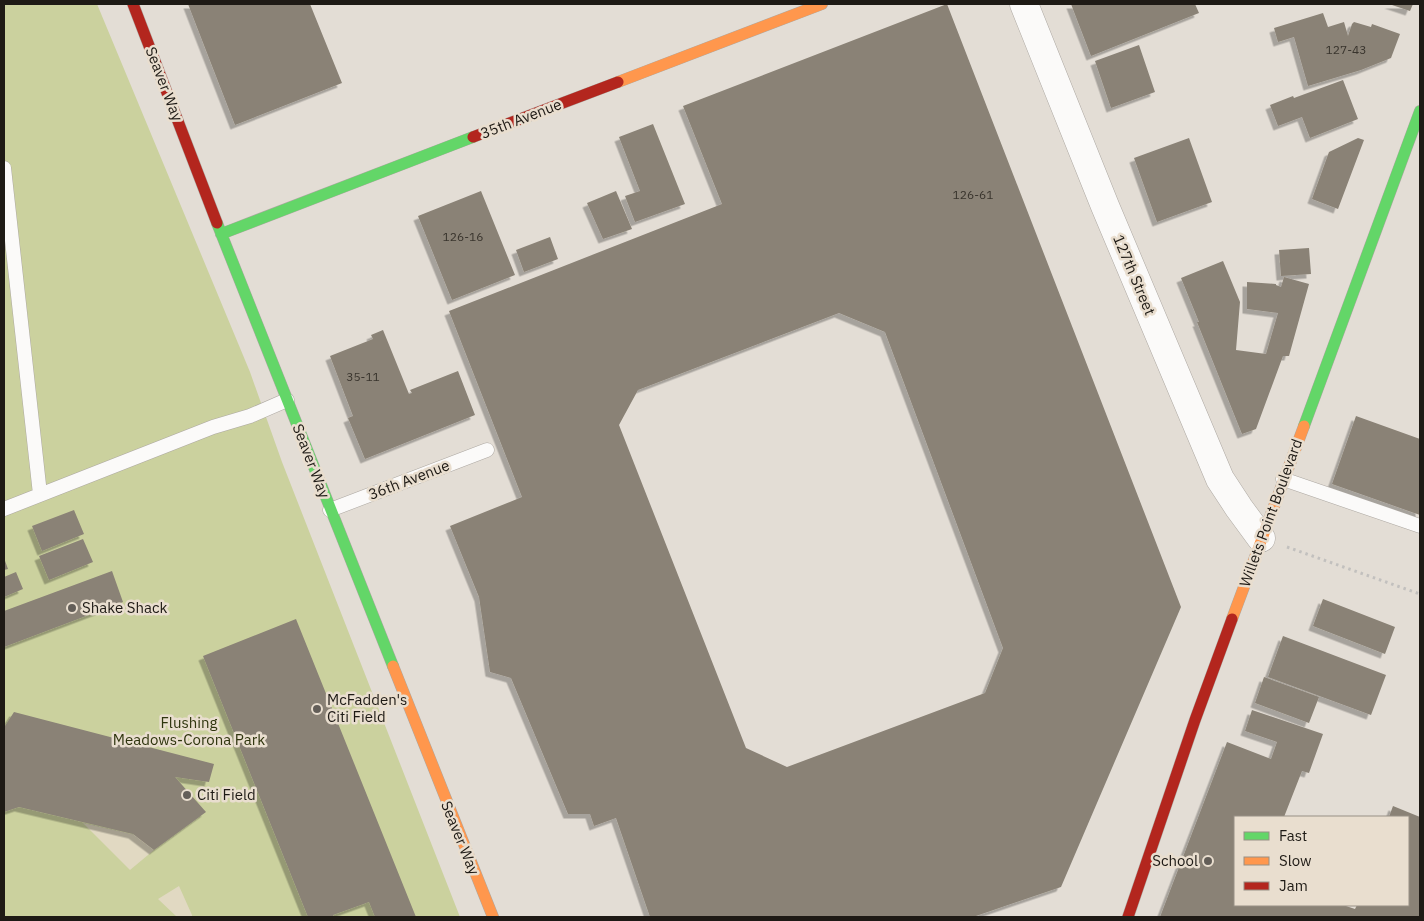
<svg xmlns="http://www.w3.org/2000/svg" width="1424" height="921" font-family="'IBM Plex Sans',sans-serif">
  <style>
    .green { fill: #cbd19e }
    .sand { fill: #e1d9c2 }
    .building { fill: #8a8276; fill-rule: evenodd; filter: url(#shadow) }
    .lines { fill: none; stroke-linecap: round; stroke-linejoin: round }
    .lane-casing { stroke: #ada8a2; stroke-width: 15 }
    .street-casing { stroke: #ada8a2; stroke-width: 29 }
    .fast-casing { stroke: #ada8a2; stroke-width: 12 }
    .slow-casing { stroke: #ada8a2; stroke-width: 12 }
    .jam-casing { stroke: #ada8a2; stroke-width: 12 }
    .path { stroke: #c2c0be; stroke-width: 3; stroke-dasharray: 2.5 4; stroke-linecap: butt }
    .lane { stroke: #fbfaf9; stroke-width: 14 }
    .street { stroke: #fbfaf9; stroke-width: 28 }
    .fast { stroke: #63d668; stroke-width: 11 }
    .slow { stroke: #ff974d; stroke-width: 11 }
    .jam { stroke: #b3261e; stroke-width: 11 }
    .poi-dot { fill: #635e58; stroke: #e9decf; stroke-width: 2 }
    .labels { text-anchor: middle; stroke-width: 5; stroke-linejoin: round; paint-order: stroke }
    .number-label { font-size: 12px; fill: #39342d }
    .street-label { font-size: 15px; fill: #1e1a15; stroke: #e9decf }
    .poi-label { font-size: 15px; fill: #1e1a15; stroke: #e9decf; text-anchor: start }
    .park-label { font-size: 15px; fill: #2f350e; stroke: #e9decf }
  </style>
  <defs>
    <filter id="shadow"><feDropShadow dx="-4.5" dy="4.5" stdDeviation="0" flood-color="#0004"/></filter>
  </defs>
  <rect width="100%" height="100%" fill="#e3ddd5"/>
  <path class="green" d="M4 4H97L250 372 282 462 460 917H4Z"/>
  <path class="sand" d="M83 823 136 835 154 850 130 870Z
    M179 886 192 915V917H177L158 899Z"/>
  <path class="building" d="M188 4H310L342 83 235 125Z
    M947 4 1181 607 1061 887 973 917H650L616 818 594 826 590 814H568L511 678 490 672 479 597 450 526 522 497 449 311 722 204 683 106ZM839 313 885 332 1003 648 985 693 787 767 746 748 619 425 638 390Z
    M1071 4H1195L1199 13 1091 56Z
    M1389 4H1413L1410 11Z
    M1323 13 1328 27 1344 22 1348 36 1352 24 1354 22 1371 27 1372 24 1400 34 1391 58 1361 70 1308 86 1294 37 1278 42 1274 28Z
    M1139 45 1155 92 1111 108 1095 61Z
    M1343 80 1358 119 1310 138 1302 117 1278 126 1270 105 1293 96 1294 98Z
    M653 124 685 204 635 222 625 196 640 191 619 137Z
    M1189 138 1212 202 1157 222 1134 158Z
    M1358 138 1364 140 1338 209 1312 199 1329 152Z
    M481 191 515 275 452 300 418 216Z
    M616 191 632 229 603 239 587 203Z
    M550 237 558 259 524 272 516 250Z
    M1309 248 1311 274 1281 276 1279 250Z
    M1223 261 1240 302 1236 350 1266 354 1278 313 1247 309V282L1276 284V285L1281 287 1284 277 1309 284 1289 356H1283L1256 429 1242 434 1197 322H1199L1181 278Z
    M383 330 409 394 412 393 410 390 458 371 475 415 365 459 348 418 353 416 330 356 373 339 371 335Z
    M1356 416 1420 439V515L1332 484Z
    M74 510 84 534 42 551 32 526Z
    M83 539 93 562 49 580 39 556Z
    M4 558 8 569 4 570Z
    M112 571 123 602 4 647V611Z
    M16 572 23 589 4 597V577Z
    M1323 599 1395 627 1385 654 1313 626Z
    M296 619 416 917H375L369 902 333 915 334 917H308L203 656Z
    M1283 636 1386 675 1371 715 1268 677Z
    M1264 677 1319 697 1309 723 1255 703Z
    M1252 710 1323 734 1309 773 1302 771 1284 817H1235V905H1343L1355 909 1357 905H1408V817H1389L1393 806 1420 817V917H1160L1227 742 1271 759 1277 742 1245 731Z
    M14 712 214 764 209 782 175 777 206 812 154 850 133 834 19 807 4 812V724L5 726Z"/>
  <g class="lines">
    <g class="lane-casing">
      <path id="lane" d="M4 168 40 494
        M1283 479 1420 526
        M4 509 213 427 250 416 287 400
        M330 510 487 450"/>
    </g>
    <g class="street-casing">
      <path id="street" d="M1024 4 1105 206 1220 479 1239 508 1261 538"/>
    </g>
    <g class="fast-casing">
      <path id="fast" d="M217 223 393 666
        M221 234 473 137
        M1304 426 1420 111"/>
    </g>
    <g class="slow-casing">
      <path id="slow" d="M618 82 822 4
        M1232 619 1304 426
        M393 666 493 917"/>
    </g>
    <g class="jam-casing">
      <path id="jam" d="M133 4 217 223
        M473 137 618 82
        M1128 917 1195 720 1232 619"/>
    </g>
    <path class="path" d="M1287 547 1420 594"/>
    <use href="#lane" class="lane"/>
    <use href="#street" class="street"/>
    <use href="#fast" class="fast"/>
    <use href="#slow" class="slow"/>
    <use href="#jam" class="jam"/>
  </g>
  <g class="poi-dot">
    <circle cx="72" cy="608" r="5"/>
    <circle cx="317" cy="709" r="5"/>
    <circle cx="187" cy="795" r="5"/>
    <circle cx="1208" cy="861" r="5"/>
  </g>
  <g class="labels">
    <g class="number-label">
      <text x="1346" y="54">127-43</text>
      <text x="973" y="199">126-61</text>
      <text x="463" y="241">126-16</text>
      <text x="363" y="381">35-11</text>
    </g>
    <g class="street-label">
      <text transform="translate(164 84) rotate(69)" y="5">Seaver Way</text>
      <text transform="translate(521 119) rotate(-21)" y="5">35th Avenue</text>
      <text transform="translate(1134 275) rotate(67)" y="5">127th Street</text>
      <text transform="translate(311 461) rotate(69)" y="5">Seaver Way</text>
      <text transform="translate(409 480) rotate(-21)" y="5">36th Avenue</text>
      <text transform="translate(1271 513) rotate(-70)" y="5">Willets Point Boulevard</text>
      <text transform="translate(460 838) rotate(68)" y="5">Seaver Way</text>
    </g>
    <g class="poi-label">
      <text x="82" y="613">Shake Shack</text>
      <text x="327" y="705">McFadden's<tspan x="327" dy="17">Citi Field</tspan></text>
      <text x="197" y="800">Citi Field</text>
      <text x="1198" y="866" text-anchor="end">School</text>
    </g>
    <g class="park-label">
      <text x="189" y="728">Flushing<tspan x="189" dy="17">Meadows-Corona Park</tspan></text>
    </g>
  </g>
  <rect width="1424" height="921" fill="none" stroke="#1e1a15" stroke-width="10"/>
  <rect x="1234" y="816" width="175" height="90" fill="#e9decf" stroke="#989085"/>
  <rect x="1244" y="832" width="25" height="8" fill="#63d668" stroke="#989085"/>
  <text x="1279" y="841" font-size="15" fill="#1e1a15">Fast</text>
  <rect x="1244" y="857" width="25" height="8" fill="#ff974d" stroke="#989085"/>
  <text x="1279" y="866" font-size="15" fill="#1e1a15">Slow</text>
  <rect x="1244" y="882" width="25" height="8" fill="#b3261e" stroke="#989085"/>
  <text x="1279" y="891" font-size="15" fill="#1e1a15">Jam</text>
</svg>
